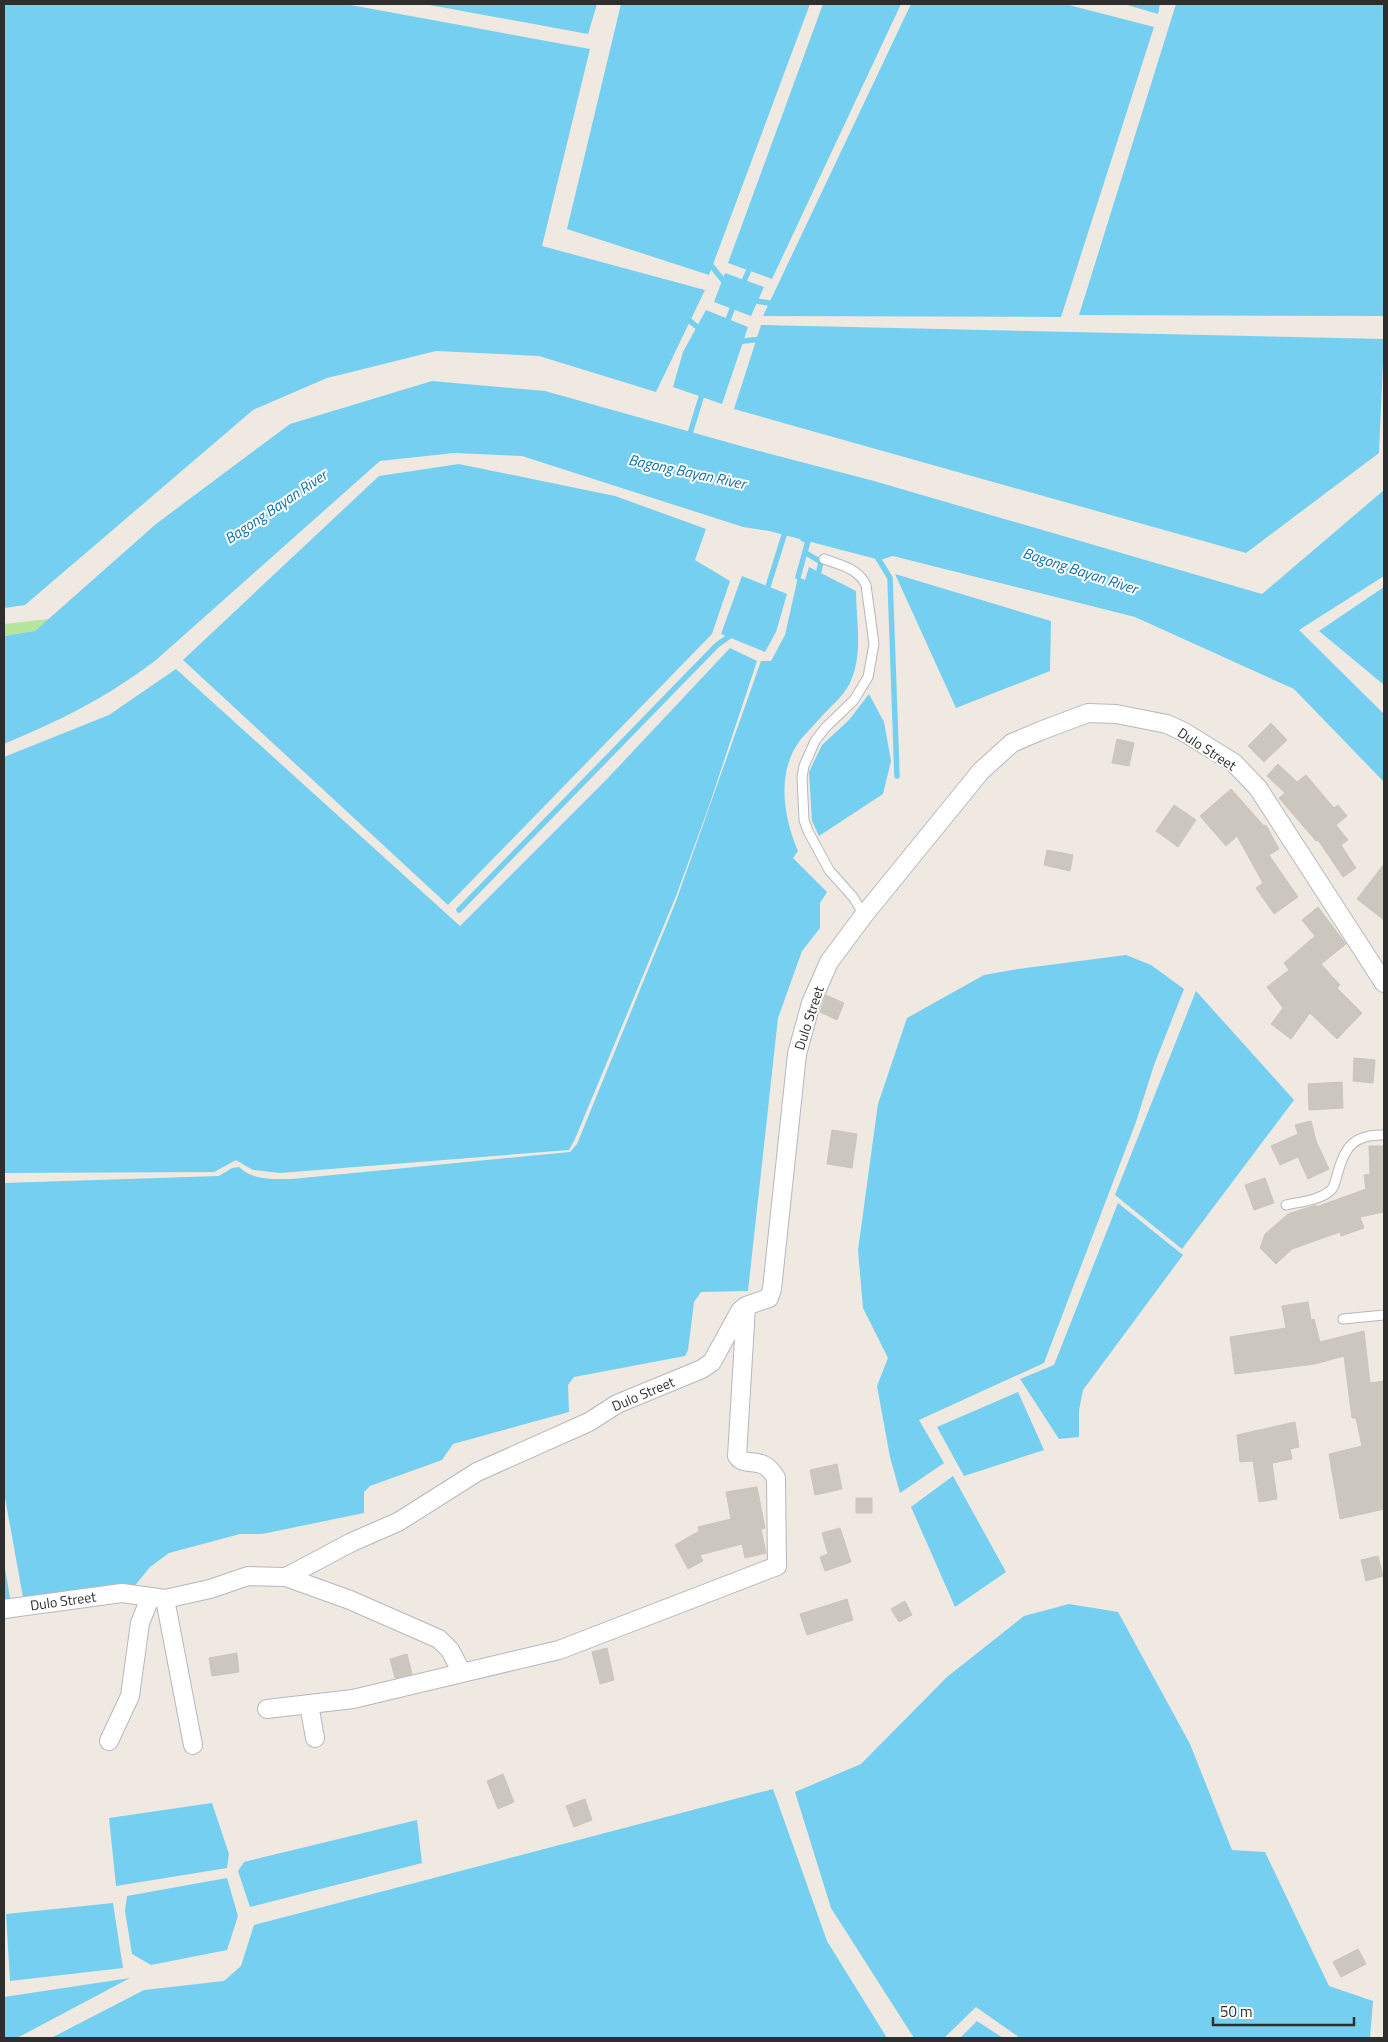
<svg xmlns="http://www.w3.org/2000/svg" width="1388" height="2042" font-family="'Titillium Web',sans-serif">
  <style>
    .green { fill: #b6e59e }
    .water { fill: #75cff0 }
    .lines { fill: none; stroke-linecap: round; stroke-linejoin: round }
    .stream { stroke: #75cff0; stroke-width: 5.5 }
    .building { fill: #cbc7bf; stroke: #cbc5ba }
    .service-casing { stroke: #b4b7c1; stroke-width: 11 }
    .minor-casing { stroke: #b4b7c1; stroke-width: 20 }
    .service { stroke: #fff; stroke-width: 9 }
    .minor { stroke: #fff; stroke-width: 18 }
    .labels { text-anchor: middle; stroke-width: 4; stroke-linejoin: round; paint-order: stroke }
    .street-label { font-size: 14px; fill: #2e2e2e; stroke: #fff }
    .water-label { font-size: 15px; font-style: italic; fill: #0d6fa3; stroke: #fff }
  </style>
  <rect width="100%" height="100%" fill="#efe9e1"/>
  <path class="green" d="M49 619 35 631 4 636V624Z"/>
  <path class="water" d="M4 4H345L590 49 542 246 705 290 656 392 539 356 436 351 327 378 253 410 25 605 4 608Z
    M424 4H597L588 34Z
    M621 4H810L709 275 567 229Z
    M823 4H901L772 279 728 263Z
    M911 4H1065L1154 27 1061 317 763 316Z
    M1124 4H1160L1158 14Z
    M1176 4H1384L1383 316 1079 315Z
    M725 273 764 287 751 316 714 302Z
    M706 310 748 327 722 404 673 387 683 352Z
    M761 325 1384 339 1379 453 1246 553 734 409Z
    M432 381 545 391 748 448 874 481 1262 594 1384 490V576L1299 630 1384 714V782L1294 689 1135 617 893 556 880 560 769 531 743 527 522 456 454 453 380 461 156 660C106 698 61 720 4 744V636L35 631 156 524 290 424Z
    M459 464 615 496 706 529 695 560 730 581 712 634 448 905 183 660 379 476Z
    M809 567 856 591C856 620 863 649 852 678 847 693 833 704 822 716 815 724 808 731 801 739 776 771 783 816 798 851L793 858 827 892 820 903V928L802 951 778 1018 748 1291 701 1292 694 1302 688 1350 685 1356 574 1377 568 1385 569 1412 453 1444 442 1460 370 1486 364 1492V1513L262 1534H240L169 1553 150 1567 133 1588 24 1603 4 1492V1183L219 1176 232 1168 239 1167C253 1181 274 1179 292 1179L570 1152 577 1144 675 904 761 661H771L785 635 798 577 805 580Z
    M895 574 1051 621 1050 671 956 708Z
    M742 576 787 594 776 632 765 652 721 634Z
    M1384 587V685L1319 631Z
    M730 648 757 661 709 806 676 896 575 1139 569 1150 280 1173 253 1170 236 1160 214 1172 4 1173V757L109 715 176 669 460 926 607 779Z
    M869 694 884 722 891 761 883 794 819 836 812 821 809 772 822 745 849 720Z
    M1126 955 1151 965 1184 989 1154 1065 1136 1122 1044 1363 919 1420 944 1463 900 1493 890 1457 877 1386 888 1358 863 1308 858 1250 878 1104 907 1018 984 975 1018 969Z
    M1196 991 1294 1100 1182 1249 1115 1195Z
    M1118 1203 1183 1255 1083 1390 1079 1410V1437L1059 1439 1020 1379 1054 1365Z
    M1018 1392 1044 1450 964 1476 937 1427Z
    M953 1476 1006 1572 955 1607 911 1507Z
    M4 1562 11 1604 4 1605Z
    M1069 1604 1118 1612 1190 1744 1232 1850 1265 1852 1329 1986 1373 2001 1370 2038H1020L976 2007 944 2038H914L831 1908 795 1792 861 1764 947 1677 1024 1616Z
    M773 1789 827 1941 887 2038H51L144 1990 224 1981 241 1966 254 1925Z
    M212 1803 229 1854 227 1868 116 1886 109 1818Z
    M417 1820 422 1863 250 1907 238 1871 244 1862Z
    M227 1878 238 1916 227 1950 151 1965 132 1954 125 1911 127 1896Z
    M113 1903 123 1968 10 1981 6 1914Z
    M130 1978 17 2038H4V1997Z
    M977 2021 1003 2038H960Z"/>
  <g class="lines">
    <path class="stream" d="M710 264 726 284
      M742 286 751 265
      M751 300 774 304
      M690 321 702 331
      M726 325 734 304
      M736 342 761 339
      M690 439 689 437 703 391
      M806 553 821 562 819 571
      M876 555 890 578 897 776
      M798 577 808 541 803 539
      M766 593 786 529
      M459 910 717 645 734 633"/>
  </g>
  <path class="building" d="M1271 723 1287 740 1264 762 1248 746Z
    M1117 739 1134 743 1129 766 1112 763Z
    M1278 764 1297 782 1306 775 1334 808 1338 805 1347 816 1336 825 1348 840 1341 845 1356 868 1343 877 1318 840 1316 841 1279 798 1285 793 1267 776Z
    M1231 789 1264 826 1266 825 1279 849 1269 855 1298 897 1274 914 1256 888 1263 883 1237 836 1226 846 1200 816Z
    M1174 805 1196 820 1178 847 1156 831Z
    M1047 850 1073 855 1070 871 1044 865Z
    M1384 864V920L1357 899Z
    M1318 907 1346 944 1321 964 1340 985 1337 988 1362 1013 1337 1039 1310 1013 1291 1039 1271 1024 1283 1008 1267 987 1289 970 1284 963 1315 936 1302 920Z
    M826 995 844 1003 837 1020 820 1012Z
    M1354 1058 1375 1060 1373 1083 1353 1081Z
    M1342 1082 1343 1108 1309 1110 1308 1084Z
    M1311 1121 1316 1141 1329 1169 1308 1179 1298 1157 1280 1165 1271 1146 1298 1134 1295 1125Z
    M832 1130 857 1134 852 1168 827 1164Z
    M1369 1146H1384V1212L1360 1217 1364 1228 1341 1236 1340 1232 1292 1249 1276 1264 1260 1248 1265 1234 1288 1214 1316 1205V1207L1366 1189 1364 1175 1370 1174Z
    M1265 1178 1274 1203 1254 1210 1245 1185Z
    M1308 1302 1311 1320 1314 1319 1320 1342 1364 1331 1370 1383 1384 1381V1509L1340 1519 1329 1454 1362 1446 1356 1418H1352L1344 1356 1315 1364 1235 1374 1230 1337 1286 1328 1282 1306Z
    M1295 1422 1299 1447 1290 1449 1292 1459 1272 1463 1277 1499 1259 1502 1253 1461 1240 1462 1237 1435Z
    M837 1464 842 1489 815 1495 810 1470Z
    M757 1487 765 1528 761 1529 766 1553 745 1558 742 1544 700 1555 703 1561 688 1569 675 1545 699 1531 698 1527 731 1519 726 1492Z
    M856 1498H872V1513H856Z
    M840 1528 851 1562 825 1571 820 1557 828 1554 822 1533Z
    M1378 1556 1383 1576 1366 1581 1361 1560Z
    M847 1599 853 1620 807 1635 800 1614Z
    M905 1601 912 1615 899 1622 891 1609Z
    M607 1648 614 1680 600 1684 592 1652Z
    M237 1653 239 1672 212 1676 209 1658Z
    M407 1654 412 1674 395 1678 390 1659Z
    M503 1774 514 1802 498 1809 487 1781Z
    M585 1799 592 1820 574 1827 566 1806Z
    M1358 1949 1366 1964 1341 1977 1333 1962Z"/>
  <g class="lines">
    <g class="service-casing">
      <path id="service" d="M824 559C840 565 858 568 866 585L874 644 868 677 854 700 825 728 815 741 804 766 802 777 804 820 808 831 829 870 853 897 864 915
        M1286 1205C1299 1202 1321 1200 1331 1190 1335 1186 1336 1178 1338 1172 1345 1146 1355 1134 1384 1135
        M1343 1319 1384 1315"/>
    </g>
    <g class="minor-casing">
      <path id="minor" d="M286 1577 352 1542 398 1522 477 1472 589 1422 617 1404 702 1369 712 1362 740 1311 746 1306 769 1298 772 1289 797 1054 811 1003 829 962 864 915 981 771 1012 743 1040 731 1088 713 1116 714 1167 724 1184 732 1234 763 1258 788 1384 983
        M165 1599 193 1745
        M4 1609 122 1593 165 1599 210 1589 248 1576 286 1577 350 1600 439 1639 450 1650 462 1673 559 1650 777 1566 776 1478C762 1453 746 1469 737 1456L746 1307
        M309 1704 315 1738
        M267 1709 353 1699 462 1673
        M109 1741 130 1696 140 1623 150 1598"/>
    </g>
    <use href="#service" class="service"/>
    <use href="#minor" class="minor"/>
  </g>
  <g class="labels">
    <g class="street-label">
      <text transform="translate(1207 749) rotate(33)" y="5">Dulo Street</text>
      <text transform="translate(809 1018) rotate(-72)" y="5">Dulo Street</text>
      <text transform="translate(643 1394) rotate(-23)" y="5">Dulo Street</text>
      <text transform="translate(63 1601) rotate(-8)" y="5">Dulo Street</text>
    </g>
    <g class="water-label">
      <text transform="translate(687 472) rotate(12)" y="5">Bagong Bayan River</text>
      <text transform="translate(276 507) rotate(-34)" y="5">Bagong Bayan River</text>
      <text transform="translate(1080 571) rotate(18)" y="5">Bagong Bayan River</text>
    </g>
  </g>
  <rect width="1388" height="2042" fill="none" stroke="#2e2e2e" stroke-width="10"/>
  <path d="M1213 2017v8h141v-8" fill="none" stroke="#2e2e2e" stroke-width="2.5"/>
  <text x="1220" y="2017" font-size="15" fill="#2e2e2e" stroke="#ffffff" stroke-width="4" paint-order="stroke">50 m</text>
</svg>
